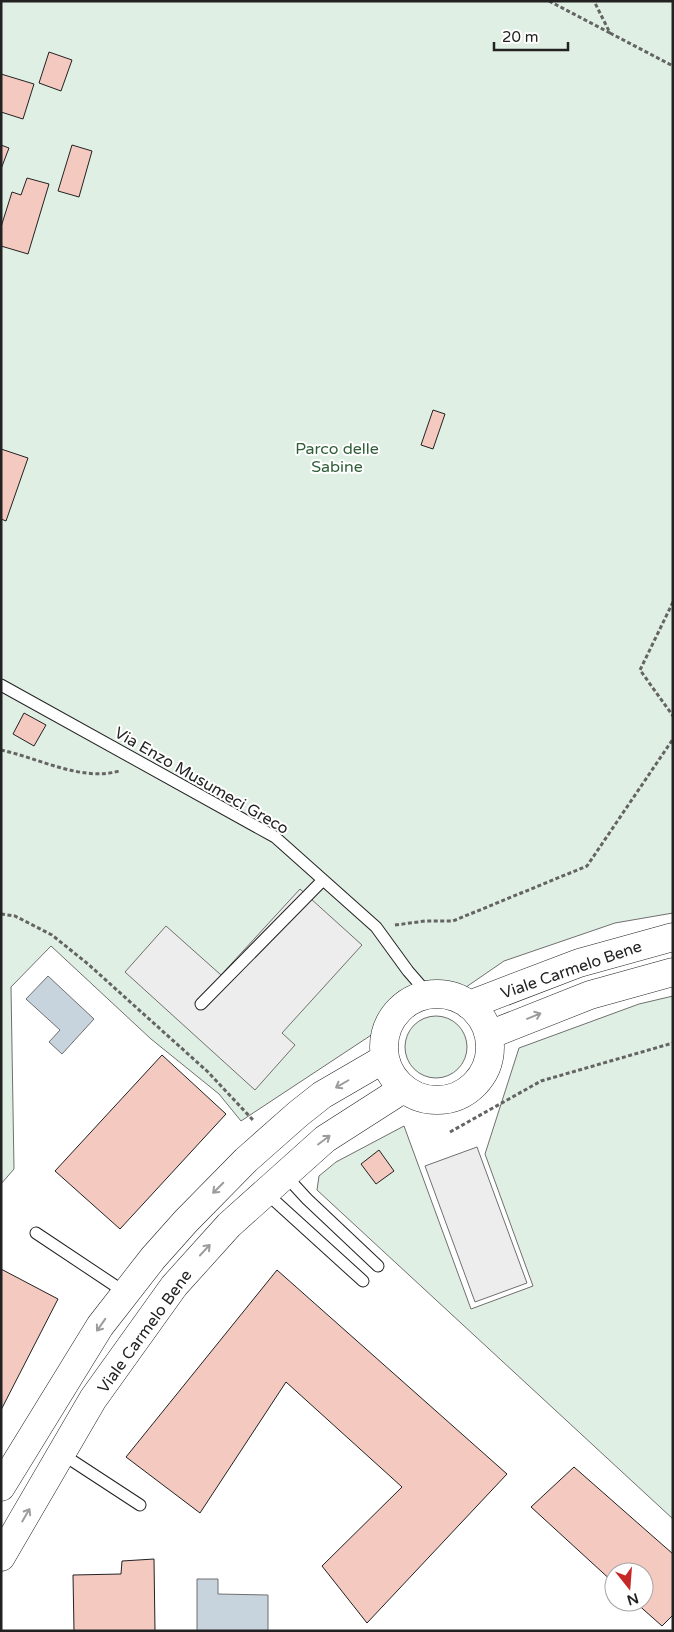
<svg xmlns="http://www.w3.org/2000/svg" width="674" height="1632" font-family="'Varela Round',sans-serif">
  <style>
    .green { fill: #e0efe3; stroke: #6f6f6f }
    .parking { fill: #ededed; stroke: #6f6f6f }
    .water { fill: #c7d3dd; stroke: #6f6f6f }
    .building { fill: #f3c9c0; stroke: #222 }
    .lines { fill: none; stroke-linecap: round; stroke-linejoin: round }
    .lane-casing { stroke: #222; stroke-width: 13 }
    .secondary-casing { stroke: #222; stroke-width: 29 }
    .path { stroke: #646464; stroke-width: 3; stroke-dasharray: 4 2.5; stroke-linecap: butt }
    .lane { stroke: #fff; stroke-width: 11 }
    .secondary { stroke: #fff; stroke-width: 28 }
    .oneway { stroke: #9c9c9c }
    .labels { text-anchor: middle; stroke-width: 4; stroke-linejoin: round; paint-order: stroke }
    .park-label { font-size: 16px; fill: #2f5e38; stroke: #fff }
    .street-label { font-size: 16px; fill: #222; stroke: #fff }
  </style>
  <rect width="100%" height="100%" fill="#fff"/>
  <path class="green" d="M1 1H673V913L615 923 504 961 453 996 428 994 411 1000 397 1010 388 1024 241 1121 219 1094 151 1039 51 946 11 987 14 1169 1 1184Z
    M673 996V1519L317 1190 319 1176 336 1162 404 1126 471 1309 533 1286 485 1154 519 1048 639 1004Z
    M405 1047a31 31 0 1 1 62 0a31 31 0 1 1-62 0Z"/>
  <path class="parking" d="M300 889 362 945 282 1033 295 1045 255 1090 125 972 166 926 221 975Z
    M477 1147 527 1283 475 1302 425 1166Z"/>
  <path class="water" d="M48 976 94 1019 62 1054 49 1042 60 1030 26 999Z
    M197 1579H218V1594L268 1595V1631H197Z"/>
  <path class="building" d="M49 52 72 60 61 91 39 83Z
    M1 74 34 84 23 119 1 112Z
    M1 145 9 148 1 169Z
    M72 145 92 151 79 197 58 191Z
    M27 178 49 184 28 254 1 246V227L12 192 21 195Z
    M433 410 445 414 433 449 421 445Z
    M1 449 28 458 6 521 1 519Z
    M24 713 46 725 34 746 13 734Z
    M162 1055 226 1114 120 1229 55 1171Z
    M379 1150 394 1171 376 1184 361 1164Z
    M1 1269 58 1299 1 1410Z
    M277 1270 507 1474 367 1623 322 1566 402 1487 286 1382 200 1513 126 1457Z
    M574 1467 673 1554V1615L662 1626 635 1602H644V1572H614V1583L531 1507Z
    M154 1559 155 1631H74L73 1575 121 1574 122 1561Z"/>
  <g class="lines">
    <g class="lane-casing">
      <path id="lane" d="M1 685 275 837 376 927 408 971 428 994
        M201 1004 323 880
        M284 1174 307 1199 378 1266
        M265 1192 363 1281
        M36 1233 126 1293
        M62 1454 140 1505"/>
    </g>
    <g class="secondary-casing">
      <path id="secondary" d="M384 1047a53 53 0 1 1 106 0a53 53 0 1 1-106 0Z
        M469 1005 579 963 673 937
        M489 1035 590 995 673 972
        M1 1487 100 1326 153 1258 186 1221 246 1160 298 1114 322 1095 384 1059
        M1 1557 93 1399 174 1286 229 1225 325 1139 403 1089"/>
    </g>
    <path class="path" d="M549 1 610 33 594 1
      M610 33 673 66
      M673 602 640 670 673 716
      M1 750C38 758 83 782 119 771
      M1 914 15 916 52 935 88 964 208 1072 253 1120
      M395 925 425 921H453L587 866 673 739
      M450 1132 541 1081 673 1043"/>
    <use href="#lane" class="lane"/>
    <use href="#secondary" class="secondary"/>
  </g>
  <defs><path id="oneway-shaft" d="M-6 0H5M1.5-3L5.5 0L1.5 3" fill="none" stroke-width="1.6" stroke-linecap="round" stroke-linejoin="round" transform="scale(1.25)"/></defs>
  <g class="oneway">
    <use href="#oneway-shaft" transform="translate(534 1016) rotate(-22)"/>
    <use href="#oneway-shaft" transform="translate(342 1084) rotate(150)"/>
    <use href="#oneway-shaft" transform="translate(324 1140) rotate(-37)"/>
    <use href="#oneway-shaft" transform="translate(218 1188) rotate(135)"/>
    <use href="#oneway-shaft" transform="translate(205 1250) rotate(-47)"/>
    <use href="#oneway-shaft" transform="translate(101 1325) rotate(125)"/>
    <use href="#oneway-shaft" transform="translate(26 1515) rotate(-60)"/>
  </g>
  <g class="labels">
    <g class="park-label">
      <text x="337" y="454">Parco delle<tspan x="337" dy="18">Sabine</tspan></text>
    </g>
    <g class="street-label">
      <text transform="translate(202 780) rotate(30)" y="6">Via Enzo Musumeci Greco</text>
      <text transform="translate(571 969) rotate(-19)" y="6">Viale Carmelo Bene</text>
      <text transform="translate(144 1331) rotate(-54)" y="6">Viale Carmelo Bene</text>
    </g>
  </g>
  <rect width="674" height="1632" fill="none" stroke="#222222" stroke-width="5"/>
  <g transform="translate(629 1587) rotate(163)"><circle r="24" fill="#ffffff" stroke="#a7a7a7"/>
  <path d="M0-4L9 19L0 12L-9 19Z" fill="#c62828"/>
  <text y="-8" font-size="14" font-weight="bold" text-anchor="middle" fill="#222222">N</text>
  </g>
  <path d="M494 42v8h74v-8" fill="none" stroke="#222222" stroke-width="2.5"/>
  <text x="502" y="42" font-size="15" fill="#222222" stroke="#ffffff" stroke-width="4" paint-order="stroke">20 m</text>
</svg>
